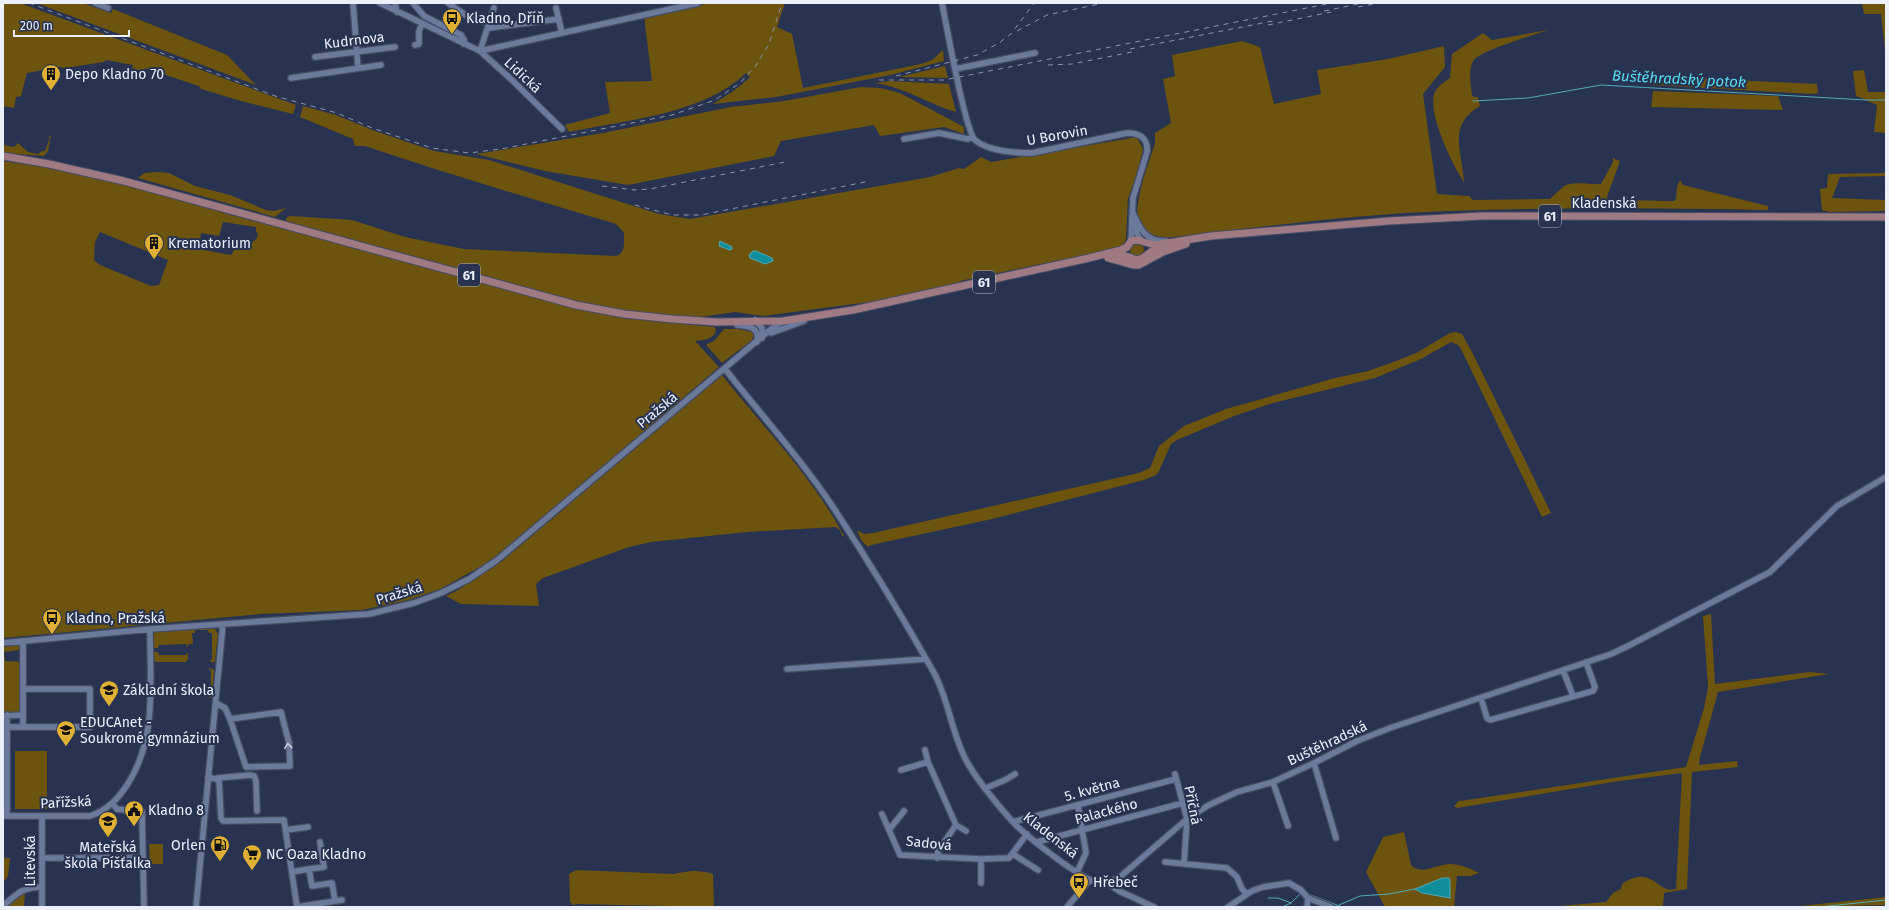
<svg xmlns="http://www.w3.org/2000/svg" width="1889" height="910" font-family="'Fira Sans',sans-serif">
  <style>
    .green { fill: #6c530e; fill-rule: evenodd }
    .water { fill: #0f8d9b; stroke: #51abb8 }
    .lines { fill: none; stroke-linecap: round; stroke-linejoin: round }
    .stream { stroke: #51abb8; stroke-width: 1 }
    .minor-casing { stroke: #454d65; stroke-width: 8 }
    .major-casing { stroke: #454d65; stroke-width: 9 }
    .minor { stroke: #6b799b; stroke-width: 5.5 }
    .major { stroke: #a07a83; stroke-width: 7 }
    .rail { stroke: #8d95a9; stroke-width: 1; stroke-dasharray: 5 5; stroke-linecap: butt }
    .oneway { stroke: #c5ccde }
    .labels { text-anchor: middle; stroke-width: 4; stroke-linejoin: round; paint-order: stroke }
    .shield { fill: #273350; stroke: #b0b7c8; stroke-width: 1 }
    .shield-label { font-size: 13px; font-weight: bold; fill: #ebf0fb }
    .poi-label { font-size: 14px; fill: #ebf0fb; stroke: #273350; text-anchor: start }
    .street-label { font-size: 14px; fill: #ebf0fb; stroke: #273350 }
    .water-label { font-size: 15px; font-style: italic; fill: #57dced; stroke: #273350 }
  </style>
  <rect width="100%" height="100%" fill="#273350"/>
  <path class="green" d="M3 3H20L296 105 293 114 241 101 201 89 199 86 145 68 144 72 132 68 133 65 106 60 104 62 65 68 59 67 27 73 21 96 16 97 14 108 3 106Z
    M36 3H83L111 13 113 9 227 55 256 85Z
    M710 3H785L777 27 792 34 803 88 921 64 932 60 943 50 944 61 890 75 776 97 713 104C726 96 739 88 750 77L746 73C704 114 626 120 569 132L565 125 610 113 605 82 652 81 644 16Z
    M1862 3H1886V58L1881 14H1864Z
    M1548 30C1534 35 1479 51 1473 61 1468 71 1471 85 1472 95L1474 97H1478L1480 106C1447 126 1462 150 1464 182 1453 166 1424 108 1436 90 1439 85 1446 81 1450 78L1452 54 1483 33 1492 40Z
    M1242 41 1260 47 1274 104 1321 94 1317 70 1388 59 1444 46 1445 67 1423 94 1437 194 1469 196 1473 200 1550 199C1554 195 1558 191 1562 188 1570 180 1590 185 1601 184L1613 162V158L1620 161 1608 194 1607 198 1610 200 1674 201 1676 199 1677 187 1680 180 1683 185 1768 206V210C1662 208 1556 207 1450 211 1352 214 1254 228 1156 239 1149 235 1142 229 1139 221 1132 206 1150 160 1155 143V133L1171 123 1163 79 1175 76 1172 55Z
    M945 66 948 78 899 77Z
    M1864 70 1868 92H1886V133L1874 132 1877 105 1856 96 1853 71Z
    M1653 76 1817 84 1818 93 1812 94 1653 85Z
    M890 81 949 84 956 112C926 103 907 88 875 83Z
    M861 87 880 88 900 93 964 127V134L944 127 880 136 874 125 781 141 774 156 628 185 545 171 476 154 603 133 731 107 784 101Z
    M1653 91 1778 96 1783 110 1651 107Z
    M303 106 336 115 375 131 434 151 489 160 659 214 690 219 930 177 959 168 964 169 981 157 991 162 1137 137 1143 149 1139 170 1128 198 1126 239 1122 247 960 281 959 283 877 301 763 316 735 312 700 317 673 316 624 310 577 301 286 221 287 217 291 216 352 220 405 237 464 249 616 256C626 253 624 241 624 233L616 224C532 199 448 174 365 146H355L353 139 300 117Z
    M51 136 48 151 44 156 3 153V145L14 147 18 143 28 152 38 154 42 151H45L50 138 48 137Z
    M3 161 48 168 127 186 575 308 623 318 714 327 716 329C715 340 703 340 695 341L719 367 496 558 440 589 408 600 362 610 261 614 3 638ZM223 222 256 227V231L258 234 257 238 245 249 236 247 231 255 199 249 201 233 219 236ZM100 232 168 260 159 285 151 286 100 265 94 260 95 242Z
    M158 172 169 173 195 186 230 195 266 210 274 211 286 208 275 217 138 178 144 173Z
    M1886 173V176L1840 177 1832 198 1886 200V211L1829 212 1822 210 1820 189 1827 188 1828 174Z
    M1130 250a7 7 0 1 1 14 0a7 7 0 1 1-14 0Z
    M724 329H738L753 332 754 334 752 340 722 363 707 346V344L714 341Z
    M1456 332 1462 334 1472 352 1551 513 1542 517 1461 349 1458 345 1451 342 1421 359 1375 378 1273 403 1234 416 1177 440 1171 444 1159 471 1156 475 1144 480 992 519 871 545 868 547 861 540 857 530 864 534 873 533 1139 473 1150 468 1159 446 1184 426 1226 409 1335 378 1368 371 1396 361 1416 353 1450 333Z
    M722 375C764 428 812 476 844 536H842L840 530 835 527 747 532 651 542 629 547 543 578 536 584 539 606 461 604 446 596 458 590 501 562Z
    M1711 614 1715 684 1810 672 1829 674 1718 692 1700 757 1699 765 1737 761 1738 767 1692 772 1687 889 1664 893 1663 907H1547L1606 902 1613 893 1621 889 1622 884C1653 863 1657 895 1676 889L1682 773 1619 781 1457 808 1454 806 1459 801 1474 799 1686 767 1704 708 1708 687 1703 616Z
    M214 627 218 634 215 661 213 663 209 660H212V633H209L208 630H195V633H192L193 644H188V648L186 644 159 645 158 648H152V636L155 631Z
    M20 644 22 647 19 650 4 652 5 661 22 662 21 713 3 714V645Z
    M154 652H158L159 655H186L188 652V659L186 662H157L153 660 152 653Z
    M210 668 214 670 212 697 210 698 208 697H211V670L208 669Z
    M15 751H47V809H15Z
    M1404 832 1411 865C1421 876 1437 864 1450 864 1459 864 1471 868 1479 873L1470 876H1457L1454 907H1385L1366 872 1383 837Z
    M149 844H163V864H150Z
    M3 858H10L8 876 3 883Z
    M576 870 674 874C687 871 699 869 713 874L714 907 576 904 573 905 570 902 569 874Z
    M22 891 25 892 24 907H3Z
    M1886 897V905L1791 907Z"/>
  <path class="water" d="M720 241 732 247V249L730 250 719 246Z
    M753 251H756L772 258 773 261 765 264 750 258 749 255Z
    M1442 878H1449L1450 880V898L1422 893 1415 889Z"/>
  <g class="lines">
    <path class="stream" d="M1473 101 1528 98 1601 85 1866 100H1886
      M1308 894 1342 907
      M1268 898H1278L1291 903
      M1339 905 1360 896 1389 894 1415 889
      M1282 907 1291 903 1300 894
      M1819 907 1886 900"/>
    <g class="minor-casing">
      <path id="minor" d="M95 3 108 8
        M353 3 358 68
        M380 3 480 51 513 81 562 129
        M395 3 397 12
        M413 3 424 16 461 35 464 40V44
        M448 3 467 16 490 24
        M942 3C946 23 965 131 975 140 988 151 1016 153 1032 153L1127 133C1140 133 1148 138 1147 152L1133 198 1131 241
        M556 8 562 33
        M489 28 559 19
        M415 45 419 44V31L422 24
        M480 51 698 3
        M480 51 494 8
        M315 57 395 47
        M955 69 1035 53
        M291 78 381 65
        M904 139 939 133 968 139 973 137
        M1133 213C1140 229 1146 242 1166 241
        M1135 225 1137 234 1142 241
        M755 320 762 328V338
        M737 325C749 326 760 327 757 342
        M771 333 804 321
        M725 369C762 416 802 460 835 510 869 562 902 616 933 671 949 699 951 733 967 762 979 783 996 803 1012 821 1025 835 1081 880 1099 883 1108 884 1114 880 1121 876L1187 819 1209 805 1237 792 1273 782 1314 763 1357 741 1390 728 1611 654 1628 646 1770 572 1837 506 1886 477
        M23 641V727
        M3 643 150 629 369 614 414 603 441 593 469 579 497 560 771 329 783 321
        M787 669 926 659
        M1563 670 1573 696
        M1481 698 1487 718 1490 720 1593 691 1595 687 1586 662
        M216 703 225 708 230 719 246 767 290 766 289 743 281 712 230 719
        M3 716 23 715
        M7 727H90V689H24
        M925 750 928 762 956 825 938 851 937 858
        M1314 763 1336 838
        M901 770 928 762
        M1175 774 1187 819 1184 864
        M208 777 219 780 221 818 223 821 284 820 297 907
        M218 778 250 775 254 776 256 781 257 811
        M1273 782 1288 826
        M986 788 1005 780 1015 774
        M113 804 117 809 142 812 144 907
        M882 814 900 855 981 859 1009 858 1027 834
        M3 816H90C108 810 119 798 129 782 157 737 150 681 150 629
        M7 816V715
        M1013 822 1176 779
        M956 825 966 831
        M286 830 308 827
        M889 830 904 811
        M1037 842 1183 803
        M1013 854 1038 870
        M42 858H143
        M981 859V883
        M1165 862 1227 868 1237 877 1242 889 1247 894
        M309 869 324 867 320 842
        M292 872 309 869 312 886 332 883 335 901
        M1077 872 1086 853 1078 805
        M1107 883 1119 891 1154 907
        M3 906C17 894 22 887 42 887
        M42 907V816
        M196 907 223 624
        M297 907 342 900
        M1067 907 1090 880
        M1228 907 1252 891 1263 887 1289 883 1301 890 1308 898 1331 907
        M1307 907 1308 898"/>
    </g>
    <g class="major-casing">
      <path id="major" d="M3 156 49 164 124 181 576 305 624 314 672 319 717 322 783 321 853 310 1089 258 1121 250 1127 247 1131 241 1137 240 1155 245 1211 236 1389 221 1482 216 1886 217
        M1113 255H1123L1137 260 1143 258 1152 251 1164 247
        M1108 258 1133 265H1139L1163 252 1186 244"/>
    </g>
    <use href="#minor" class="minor"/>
    <use href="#major" class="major"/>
    <path class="rail" d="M29 3 275 96 337 113 372 128 432 148 469 153 501 149 672 115 715 100 740 83 757 64 769 44 782 3
      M1358 7 1379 3
      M1324 11 1363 3
      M1268 25 1331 12
      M1017 31 1047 15 1104 3
      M1130 49 1273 21
      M1048 65 1072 64 1137 51
      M896 76 977 55 999 43 1011 34 1034 3
      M879 80H944L1332 3
      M602 186 635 190 650 189 785 162
      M635 205 672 215H701L870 181"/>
  </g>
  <defs><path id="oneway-chevron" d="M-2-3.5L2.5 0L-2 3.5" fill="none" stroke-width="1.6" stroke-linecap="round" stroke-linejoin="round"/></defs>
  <use class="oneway" href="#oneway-chevron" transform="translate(288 746) rotate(-96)"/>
  <defs>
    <g id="bus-pin" transform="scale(1)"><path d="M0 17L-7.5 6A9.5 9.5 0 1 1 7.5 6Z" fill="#dfb034" stroke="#273350"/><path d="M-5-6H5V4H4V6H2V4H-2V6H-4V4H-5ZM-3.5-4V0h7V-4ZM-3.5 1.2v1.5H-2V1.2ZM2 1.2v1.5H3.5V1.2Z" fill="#111"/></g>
    <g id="building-pin" transform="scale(1)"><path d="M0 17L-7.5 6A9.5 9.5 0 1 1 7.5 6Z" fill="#dfb034" stroke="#273350"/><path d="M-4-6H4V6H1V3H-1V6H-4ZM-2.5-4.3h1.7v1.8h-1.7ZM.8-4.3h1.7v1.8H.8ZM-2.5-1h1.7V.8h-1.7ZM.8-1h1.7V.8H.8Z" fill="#111"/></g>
    <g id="school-pin" transform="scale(1)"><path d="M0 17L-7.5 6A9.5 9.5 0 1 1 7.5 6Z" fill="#dfb034" stroke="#273350"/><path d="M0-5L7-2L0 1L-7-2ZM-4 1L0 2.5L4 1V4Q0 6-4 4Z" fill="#111"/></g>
    <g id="civic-pin" transform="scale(1)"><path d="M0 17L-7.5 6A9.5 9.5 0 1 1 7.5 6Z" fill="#dfb034" stroke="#273350"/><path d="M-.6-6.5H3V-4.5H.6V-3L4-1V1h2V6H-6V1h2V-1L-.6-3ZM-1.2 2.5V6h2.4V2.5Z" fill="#111"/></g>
    <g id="fuel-pin" transform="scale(1)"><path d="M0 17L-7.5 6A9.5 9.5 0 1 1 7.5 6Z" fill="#dfb034" stroke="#273350"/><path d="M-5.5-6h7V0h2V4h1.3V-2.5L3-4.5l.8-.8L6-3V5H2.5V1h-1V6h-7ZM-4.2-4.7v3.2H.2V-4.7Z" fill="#111"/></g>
    <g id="supermarket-pin" transform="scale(1)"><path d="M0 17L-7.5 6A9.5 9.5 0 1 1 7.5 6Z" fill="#dfb034" stroke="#273350"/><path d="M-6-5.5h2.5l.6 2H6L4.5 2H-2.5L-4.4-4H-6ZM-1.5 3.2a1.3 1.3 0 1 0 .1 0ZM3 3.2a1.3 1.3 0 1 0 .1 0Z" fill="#111"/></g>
  </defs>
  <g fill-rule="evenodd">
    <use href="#bus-pin" x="452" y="18"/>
    <use href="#building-pin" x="51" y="74"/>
    <use href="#building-pin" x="154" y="243"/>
    <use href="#bus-pin" x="52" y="618"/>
    <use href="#school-pin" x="109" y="690"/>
    <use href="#school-pin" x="66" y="730"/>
    <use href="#civic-pin" x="134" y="810"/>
    <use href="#school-pin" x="108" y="821"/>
    <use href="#fuel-pin" x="220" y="845"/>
    <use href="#supermarket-pin" x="252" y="854"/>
    <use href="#bus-pin" x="1079" y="882"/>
  </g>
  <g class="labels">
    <g class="shield">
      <rect x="1539" y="205" width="22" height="22" rx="3"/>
      <rect x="458" y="264" width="22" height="22" rx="3"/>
      <rect x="973" y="271" width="22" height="22" rx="3"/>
    </g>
    <g class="shield-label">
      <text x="1550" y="221">61</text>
      <text x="469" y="280">61</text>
      <text x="984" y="287">61</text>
    </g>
    <g class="poi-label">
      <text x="466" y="23">Kladno, Dříň</text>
      <text x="65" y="79">Depo Kladno 70</text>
      <text x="168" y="248">Krematorium</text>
      <text x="66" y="623">Kladno, Pražská</text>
      <text x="123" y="695">Základní škola</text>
      <text x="80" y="727">EDUCAnet -<tspan x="80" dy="16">Soukromé gymnázium</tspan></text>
      <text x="148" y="815">Kladno 8</text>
      <text x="206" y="850" text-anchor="end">Orlen</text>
      <text x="108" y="852" text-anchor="middle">Mateřská<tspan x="108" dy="16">škola Píšťalka</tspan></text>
      <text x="266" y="859">NC Oaza Kladno</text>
      <text x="1093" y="887">Hřebeč</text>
    </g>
    <g class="street-label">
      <text transform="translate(354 40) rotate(-7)" y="5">Kudrnova</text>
      <text transform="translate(523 75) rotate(43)" y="5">Lidická</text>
      <text transform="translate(1057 135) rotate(-10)" y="5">U Borovin</text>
      <text x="1604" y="208">Kladenská</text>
      <text transform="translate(657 410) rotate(-40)" y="5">Pražská</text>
      <text transform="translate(399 593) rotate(-17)" y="5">Pražská</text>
      <text transform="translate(1327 743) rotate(-25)" y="5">Buštěhradská</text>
      <text transform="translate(1092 789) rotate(-15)" y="5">5. května</text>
      <text transform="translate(66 802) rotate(-3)" y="5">Pařížská</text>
      <text transform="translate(1193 805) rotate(79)" y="5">Příčná</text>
      <text transform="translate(1106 811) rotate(-15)" y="5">Palackého</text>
      <text transform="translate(1051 835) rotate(38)" y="5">Kladenská</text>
      <text transform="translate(929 843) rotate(6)" y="5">Sadová</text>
      <text transform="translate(30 861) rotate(-90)" y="5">Litevská</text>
    </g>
    <g class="water-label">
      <text transform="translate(1679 79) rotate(3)" y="5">Buštěhradský potok</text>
    </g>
  </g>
  <rect width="1889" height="910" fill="none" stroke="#ebf0fb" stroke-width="8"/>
  <path d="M14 30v6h115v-6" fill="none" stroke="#ebf0fb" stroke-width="2"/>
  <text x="20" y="30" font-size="12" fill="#ebf0fb" stroke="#273350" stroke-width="3" paint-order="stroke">200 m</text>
</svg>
